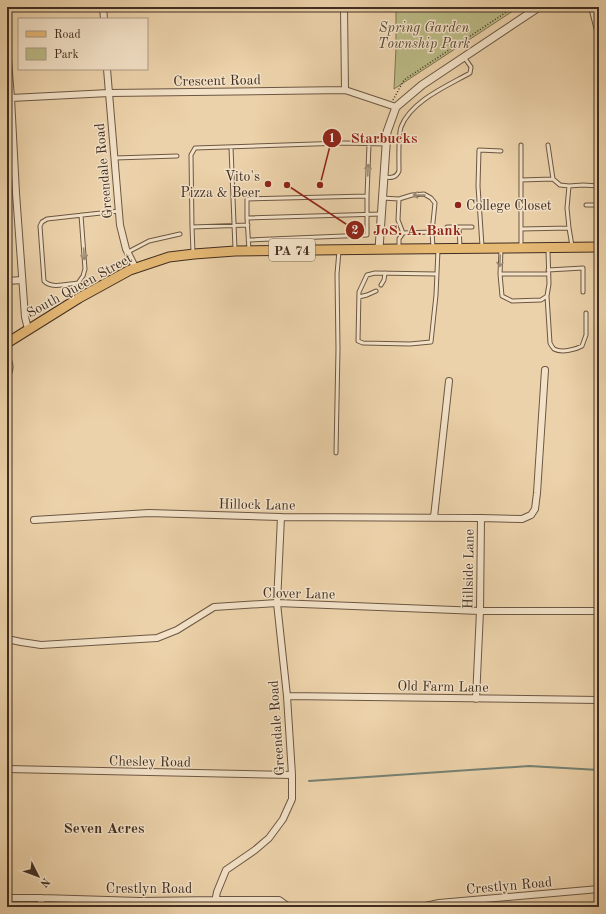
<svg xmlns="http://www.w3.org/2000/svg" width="606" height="914" font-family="'Old Standard TT',serif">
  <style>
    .green { fill: #bbbb86; stroke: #7e7454 }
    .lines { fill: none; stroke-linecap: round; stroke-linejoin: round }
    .stream { stroke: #768173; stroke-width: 2 }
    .service-casing { stroke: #6c5743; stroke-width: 5 }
    .minor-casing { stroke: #6c5743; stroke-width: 8 }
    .tertiary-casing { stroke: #6c5743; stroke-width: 9 }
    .primary-casing { stroke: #412e21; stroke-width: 11 }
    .path { stroke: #412e21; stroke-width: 1.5; stroke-dasharray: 1 2; stroke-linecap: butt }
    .service { stroke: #f3e2c8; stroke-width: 3 }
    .minor { stroke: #f3e2c8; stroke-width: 6 }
    .tertiary { stroke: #f3e2c8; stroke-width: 7 }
    .primary { stroke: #e6b975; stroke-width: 9 }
    .oneway { stroke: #9a8874 }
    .poi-dot { fill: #8f2418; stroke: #f3e2c8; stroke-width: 1.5 }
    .labels { text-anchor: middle; stroke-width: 3; stroke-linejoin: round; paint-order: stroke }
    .shield { fill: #f3e2c8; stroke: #766453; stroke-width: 1 }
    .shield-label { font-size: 13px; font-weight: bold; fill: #412e21 }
    .park-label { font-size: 14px; font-style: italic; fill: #594a35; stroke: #f3e2c8 }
    .street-label { font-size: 14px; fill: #412e21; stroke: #f3e2c8 }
    .poi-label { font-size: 14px; fill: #412e21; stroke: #f3e2c8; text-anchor: end }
    .neighbourhood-label { font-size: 15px; font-weight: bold; fill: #412e21; stroke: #f3e2c8 }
    .leader { fill: none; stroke: #8f2418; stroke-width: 1.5 }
    .callout-dot { fill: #8f2418; stroke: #f3e2c8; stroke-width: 1.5 }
    .mark-label { font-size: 12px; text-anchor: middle; font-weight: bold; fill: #fff }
    .callout-label { font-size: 15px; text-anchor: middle; font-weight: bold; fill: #8f2418; stroke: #f3e2c8; stroke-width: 3; stroke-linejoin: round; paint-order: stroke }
  </style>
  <rect width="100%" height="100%" fill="#ecd2aa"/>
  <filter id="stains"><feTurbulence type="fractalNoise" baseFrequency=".005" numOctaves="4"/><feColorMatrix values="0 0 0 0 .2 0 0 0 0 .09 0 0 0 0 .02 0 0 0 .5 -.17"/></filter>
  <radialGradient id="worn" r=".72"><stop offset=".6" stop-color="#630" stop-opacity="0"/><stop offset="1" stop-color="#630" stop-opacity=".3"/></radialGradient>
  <path class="green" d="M396 7H519L394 89 396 48Z"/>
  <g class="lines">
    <path class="stream" d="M309 781 529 766 599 770"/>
    <g class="service-casing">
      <path id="service" d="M231 147 235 249
        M115 158 177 156
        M384 177C391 178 396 178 399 171 399 159 398 137 401 127 411 101 447 86 470 73L471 67 464 57
        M521 180 553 179 548 145
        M569 186 583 185 599 186
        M367 196 369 144
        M382 198 399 199 412 195 424 194 431 198 435 203 432 232
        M399 199 398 220 403 233
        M586 205H599
        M81 215 85 269 83 276 78 283C67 284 51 289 44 281L40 226 42 222 47 219 119 211
        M247 218V199L367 196V235L248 240
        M192 227 191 155 195 148 344 143 386 144
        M447 227H459
        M569 228 572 246
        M521 229 569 228 567 208 569 186 560 185 553 179
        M482 246 478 186 479 150 501 151
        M460 247 459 227H472
        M521 247V145
        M399 248V239L403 233 432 232 433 247
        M249 250 247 218 381 214
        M501 250 500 274 502 296 512 301 541 300 547 296 549 284 548 250
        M128 252 149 241 180 234
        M193 252 192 227 248 225
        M548 270 583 268V292
        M437 274 375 273 367 275 359 292 358 341 363 343 410 344 431 342 436 295 438 250
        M500 274H548
        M381 285 384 280 385 273
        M547 296 550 343C551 345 552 347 554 349 561 353 575 350 582 346L586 335V313
        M359 297 367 295 376 291
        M7 354C13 367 12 368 7 381
        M336 453 338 349 337 274 339 251"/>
    </g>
    <g class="minor-casing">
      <path id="minor" d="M103 7 104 19
        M344 7 345 90
        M592 7 599 34
        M7 47 11 98 16 193 25 317 28 329
        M107 69 120 225 126 249 135 267
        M11 98 109 93 345 90 396 107
        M7 281 22 280
        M434 517 449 381
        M34 520 149 513 281 517 481 518
        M7 639 21 642 41 645 157 638 177 630 214 607 277 603 480 611H599
        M287 696 599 700
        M476 699 480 611 481 518 522 519 531 515 535 509 537 493 545 370
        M7 769 292 775
        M7 898H42L140 901 216 900H279L289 907
        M40 907 42 898
        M214 907 217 892 226 870 255 850 269 838 283 819 292 799V775L287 696 277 603 281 517
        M421 907 439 903 599 889"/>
    </g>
    <g class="tertiary-casing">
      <path id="tertiary" d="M379 249 387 132 396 107 422 85 539 7"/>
    </g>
    <g class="primary-casing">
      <path id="primary" d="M7 343 79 298 130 270 169 257 194 254 235 251 399 249 599 247"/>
    </g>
    <path class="path" d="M393 100 404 80 514 7"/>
    <use href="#service" class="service"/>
    <use href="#minor" class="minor"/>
    <use href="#tertiary" class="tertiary"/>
    <use href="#primary" class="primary"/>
  </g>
  <defs><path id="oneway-shaft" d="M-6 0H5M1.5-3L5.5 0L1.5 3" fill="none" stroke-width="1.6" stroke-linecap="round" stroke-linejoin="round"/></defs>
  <g class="oneway">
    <use href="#oneway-shaft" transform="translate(368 170) rotate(-88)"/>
    <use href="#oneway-shaft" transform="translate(419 195) rotate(-179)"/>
    <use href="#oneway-shaft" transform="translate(84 254) rotate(86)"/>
    <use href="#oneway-shaft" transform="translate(500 261) rotate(93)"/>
  </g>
  <g class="poi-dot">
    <circle cx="268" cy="184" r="4"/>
    <circle cx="458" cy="205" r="4"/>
  </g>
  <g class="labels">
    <rect class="shield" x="269" y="239" width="46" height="22" rx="3"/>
    <g class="shield-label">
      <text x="292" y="255">PA 74</text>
    </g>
    <g class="park-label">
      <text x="424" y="32">Spring Garden<tspan x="424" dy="16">Township Park</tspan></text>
    </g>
    <g class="street-label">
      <text transform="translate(217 80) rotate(-1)" y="5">Crescent Road</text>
      <text transform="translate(103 171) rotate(-95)" y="5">Greendale Road</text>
      <text transform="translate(79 285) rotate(-29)" y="5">South Queen Street</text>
      <text transform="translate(257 504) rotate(1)" y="5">Hillock Lane</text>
      <text transform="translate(468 569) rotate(-89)" y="5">Hillside Lane</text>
      <text transform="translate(299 593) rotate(1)" y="5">Clover Lane</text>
      <text transform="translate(443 686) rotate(1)" y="5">Old Farm Lane</text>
      <text transform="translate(276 728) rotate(-94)" y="5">Greendale Road</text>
      <text transform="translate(150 761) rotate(1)" y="5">Chesley Road</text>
      <text transform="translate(509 885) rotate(-5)" y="5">Crestlyn Road</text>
      <text x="149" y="893">Crestlyn Road</text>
    </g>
    <g class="poi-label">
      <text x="260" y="181">Vito's<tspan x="260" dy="16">Pizza &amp; Beer</tspan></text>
      <text x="466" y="210" text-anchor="start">College Closet</text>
    </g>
    <g class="neighbourhood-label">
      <text x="104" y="833">Seven Acres</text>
    </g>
  </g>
  <path class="leader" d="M320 185L332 138M287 185L355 230"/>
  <g class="callout-dot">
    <circle cx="320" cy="185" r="4"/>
    <circle cx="287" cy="185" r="4"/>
    <circle cx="332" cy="138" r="10"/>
    <circle cx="355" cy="230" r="10"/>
  </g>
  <g class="mark-label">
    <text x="332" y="142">1</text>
    <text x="355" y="234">2</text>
  </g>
  <g class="callout-label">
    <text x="384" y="143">Starbucks</text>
    <text x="417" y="235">JoS. A. Bank</text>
  </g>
  <rect width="606" height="914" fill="none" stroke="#ecd2aa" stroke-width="24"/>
  <rect x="8" y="8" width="590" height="898" fill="none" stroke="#412e21" stroke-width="2"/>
  <rect x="12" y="12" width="582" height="890" fill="none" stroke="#412e21"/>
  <rect x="18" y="18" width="130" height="52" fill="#f3e2c8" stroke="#ac9a85"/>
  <rect x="26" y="31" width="20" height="6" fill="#e6b975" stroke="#ac9a85"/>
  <text x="54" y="38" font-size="12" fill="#412e21">Road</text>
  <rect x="26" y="48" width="20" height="12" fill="#bbbb86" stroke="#ac9a85"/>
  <text x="54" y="58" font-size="12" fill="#412e21">Park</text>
  <g transform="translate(38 876) rotate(132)" stroke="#f3e2c8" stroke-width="3" paint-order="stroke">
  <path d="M0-3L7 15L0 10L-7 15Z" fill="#412e21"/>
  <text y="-6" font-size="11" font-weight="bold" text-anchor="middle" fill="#412e21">N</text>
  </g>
  <rect width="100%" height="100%" filter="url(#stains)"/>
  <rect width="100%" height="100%" fill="url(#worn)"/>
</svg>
